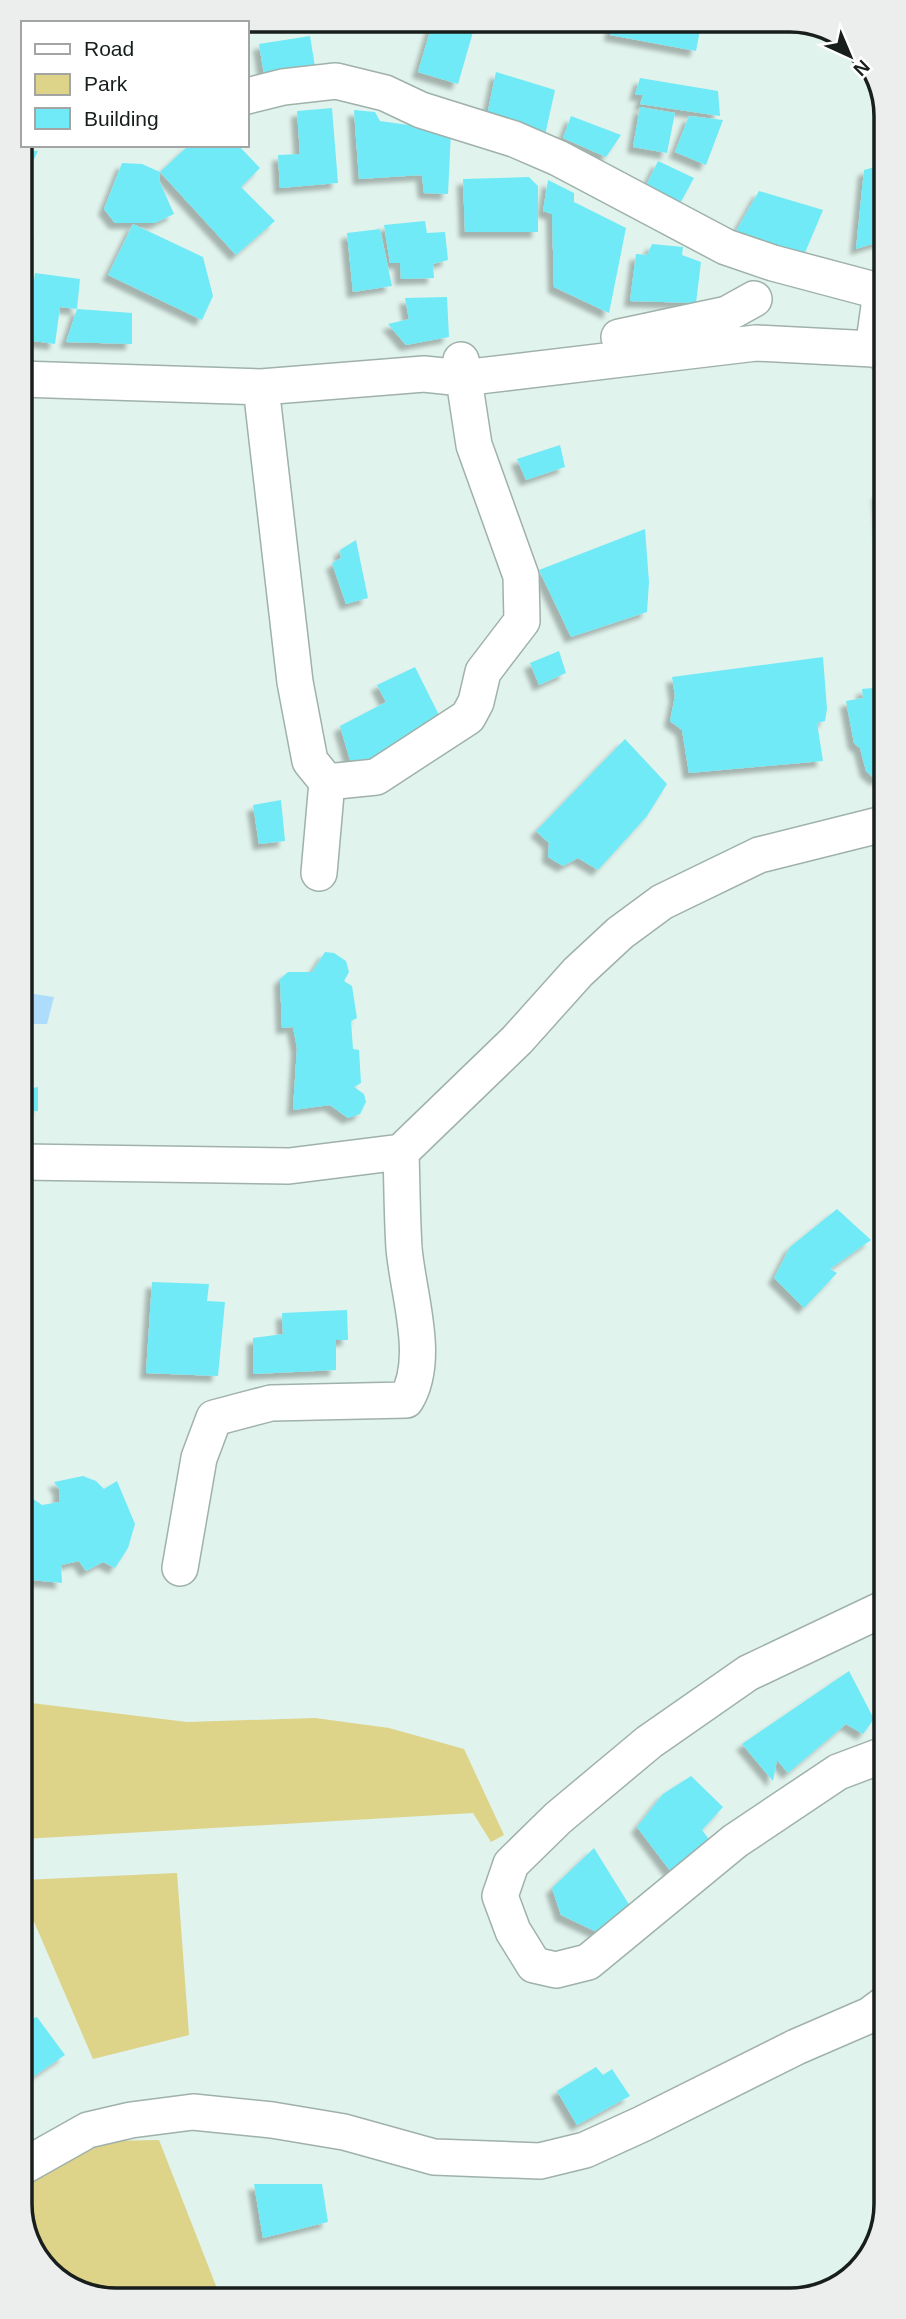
<svg xmlns="http://www.w3.org/2000/svg" width="906" height="2319" font-family="Arial,sans-serif">
  <style>
    .green { fill: #ddd389 }
    .water { fill: #aedcfd }
    .building { fill: #71eaf7; filter: url(#shadow) }
    .lines { fill: none; stroke-linecap: round; stroke-linejoin: round }
    .minor-casing { stroke: #9fb1aa; stroke-width: 38 }
    .minor { stroke: #fff; stroke-width: 35 }
    .rim { fill: none; stroke: #171e1c; stroke-width: 3.5 }
  </style>
  <defs>
    <filter id="shadow"><feDropShadow dx="-6" dy="6" stdDeviation="2" flood-color="#0004"/></filter>
  </defs>
  <rect width="100%" height="100%" fill="#e0f3ec"/>
  <path class="green" d="M23 1702 187 1722 315 1718 389 1728 464 1749 504 1835 491 1842 473 1813 23 1839Z
    M177 1873 189 2035 93 2059 23 1896V1880Z
    M159 2140 218 2291 204 2299 109 2300 57 2280 24 2234V2183L103 2141Z"/>
  <path class="water" d="M21 992 54 997 47 1024H22Z"/>
  <path class="building" d="M613 19H702L696 51 610 35Z
    M433 21 473 32 458 84 418 72Z
    M310 36 316 73 265 81 259 44Z
    M496 72 555 90 545 135 486 120Z
    M640 78 718 91 720 116 640 104 643 95H635Z
    M640 107 675 113 667 153 633 147Z
    M332 108 338 183 280 188 278 155 300 154 297 111Z
    M354 110 375 112 380 121 451 131 448 194 424 193 422 175 359 179Z
    M19 115 23 116V138L20 144Z
    M571 116 621 135 606 157 563 138Z
    M689 116 723 120 706 165 675 152Z
    M189 145H238L260 168 241 187 275 221 236 255 160 172Z
    M20 150 38 151 20 188Z
    M658 161 694 178 678 207 644 190Z
    M122 163 142 164 160 172 159 180 174 214 155 223H115L104 209Z
    M882 165V241L856 249 864 170Z
    M529 177 538 186V232H465L463 179Z
    M548 180 574 193V202L626 228 609 313 554 287 552 214 543 211Z
    M759 191 823 210 804 255 746 244 736 231Z
    M425 221 427 233 445 232 448 260 433 264 434 278 401 279 400 263H390L384 225Z
    M133 224 203 257 213 296 202 320 108 275Z
    M380 229 392 286 353 292 347 233Z
    M20 234 34 237 21 289H20Z
    M652 244 683 247 682 255 701 262 696 303 630 301 636 254 647 255Z
    M35 273 80 279 77 309 60 307 55 344 26 340Z
    M447 297 449 337 406 345 388 324 409 319 405 298Z
    M77 309 132 313V344L66 342Z
    M560 445 565 467 526 480 517 459Z
    M883 492V533H881L878 493Z
    M645 529 649 582 647 612 571 637 539 570Z
    M356 540 368 598 346 604 332 563 341 558 340 550Z
    M559 651 566 673 539 685 530 663Z
    M823 657 827 709 825 721 817 723 823 761 689 773 682 730 670 721 675 696 672 677Z
    M415 667 442 721 405 738 353 770 340 726 386 702 377 685Z
    M883 687V778L875 779 866 771 860 748 854 743 846 701 863 698 862 689Z
    M625 739 667 784 647 816 598 870 578 858 563 866 548 857 549 843 536 831Z
    M281 800 285 841 259 844 253 805Z
    M325 952 334 953 346 961 349 972 344 981 352 986 357 1018 351 1021 353 1049 359 1050 361 1083 354 1087 364 1094 366 1102 360 1114 348 1118 330 1105 293 1110 297 1048 293 1027 282 1028 280 979 288 972H312Z
    M38 1087V1111L22 1112V1090Z
    M837 1209 871 1240 830 1269 837 1273 804 1308 774 1278 790 1247Z
    M152 1282 209 1284 207 1301 225 1302 218 1376 146 1373Z
    M347 1310 348 1340H336V1370L253 1374V1338L283 1334 282 1313Z
    M83 1476 96 1481 104 1489 117 1481 135 1524 128 1548 115 1568 103 1562 86 1571 79 1561 61 1565 62 1583 32 1580 34 1572 23 1571V1492L42 1505 59 1502V1489L54 1482Z
    M849 1671 874 1719 863 1734 846 1724 788 1773 777 1760 773 1781 742 1744Z
    M691 1776 723 1807 702 1830 711 1842 671 1872 637 1827 663 1794Z
    M594 1848 630 1906 601 1934 561 1915 552 1888Z
    M37 2017 65 2055 24 2083V2021Z
    M596 2067 603 2075 612 2069 630 2096 577 2125 557 2091Z
    M254 2184H322L328 2222 263 2238Z"/>
  <g class="lines">
    <g class="minor-casing">
      <path id="minor" d="M185 19V23
        M247 96 283 87 336 81 385 93 421 110 514 139 558 158 726 247 773 263 882 292
        M619 337 727 314 754 299
        M873 349 881 292
        M20 379 261 387 424 374 462 378 756 343 873 349 882 352
        M261 387 295 682 310 761 327 782 376 777 468 717 476 702 483 672 522 621 521 576 474 445 461 360
        M319 873 327 782
        M22 1162 289 1166 401 1152 517 1040 578 972 620 933 662 902 759 855 883 824
        M180 1568 199 1458 214 1418 271 1403 406 1400C431 1359 408 1295 404 1248 402 1216 402 1184 401 1152
        M885 1608 748 1673 649 1742 558 1818 511 1864 500 1896 513 1931 534 1965 556 1970 588 1962 735 1841 838 1772 886 1754
        M24 2166 88 2130 131 2120 193 2112 272 2120 344 2132 434 2157 540 2161 585 2150 642 2124 796 2047 870 2015 886 2003"/>
    </g>
    <use href="#minor" class="minor"/>
  </g>
  <path d="M0 0H906V2319H0ZM116 32H790A84 84 0 0 1 874 116V2204A84 84 0 0 1 790 2288H116A84 84 0 0 1 32 2204V116A84 84 0 0 1 116 32Z" fill="#eceded" fill-rule="evenodd"/>
  <path class="rim" d="M116 32H790A84 84 0 0 1 874 116V2204A84 84 0 0 1 790 2288H116A84 84 0 0 1 32 2204V116A84 84 0 0 1 116 32Z"/>
  <rect x="21" y="21" width="228" height="126" fill="#ffffff" stroke="#a2a5a4" stroke-width="2"/>
  <rect x="35" y="44" width="35" height="10" fill="#ffffff" stroke="#a2a5a4" stroke-width="2"/>
  <text x="84" y="56" font-size="21" fill="#171e1c">Road</text>
  <rect x="35" y="74" width="35" height="21" fill="#ddd389" stroke="#a2a5a4" stroke-width="2"/>
  <text x="84" y="91" font-size="21" fill="#171e1c">Park</text>
  <rect x="35" y="108" width="35" height="21" fill="#71eaf7" stroke="#a2a5a4" stroke-width="2"/>
  <text x="84" y="126" font-size="21" fill="#171e1c">Building</text>
  <g transform="translate(850 56) rotate(136)" stroke="#ffffff" stroke-width="5" paint-order="stroke">
  <path d="M0-5L12 26L0 18L-12 26Z" fill="#171e1c"/>
  <text y="-10" font-size="19" font-weight="bold" text-anchor="middle" fill="#171e1c">N</text>
  </g>
</svg>
